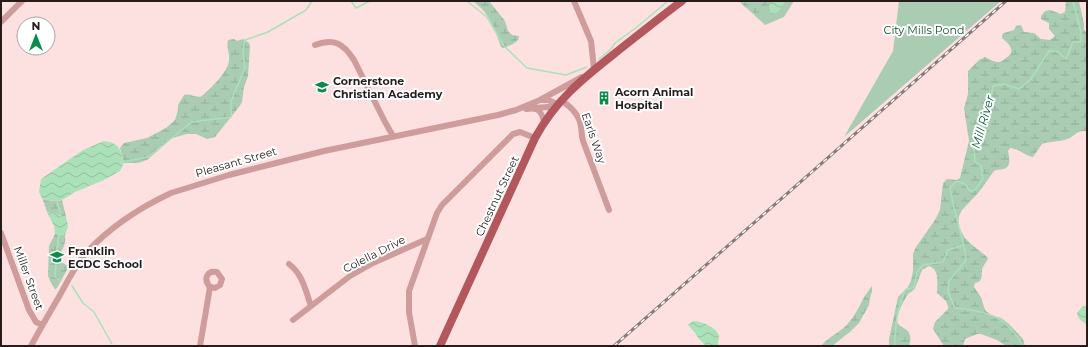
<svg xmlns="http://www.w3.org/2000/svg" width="1088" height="347" font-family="Montserrat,sans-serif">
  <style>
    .green { fill: #a9ccb2 }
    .wetland { fill: url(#wetland-marsh) }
    .water { fill: url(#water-waves) }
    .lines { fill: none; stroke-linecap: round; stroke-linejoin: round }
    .stream { stroke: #abe1b9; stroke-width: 1.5 }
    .minor { stroke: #cf9c9c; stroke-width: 6 }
    .major { stroke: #b2585c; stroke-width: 8 }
    .rail-casing { stroke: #8b7878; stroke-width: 3 }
    .rail { stroke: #fff; stroke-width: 1.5; stroke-dasharray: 4.5; stroke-linecap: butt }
    .labels { text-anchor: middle; stroke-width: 4; stroke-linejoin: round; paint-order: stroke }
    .park-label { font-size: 11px; fill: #124f2b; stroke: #fff }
    .poi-label { font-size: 11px; font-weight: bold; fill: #271b1b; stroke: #fff; text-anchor: start }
    .street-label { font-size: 11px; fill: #271b1b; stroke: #fff }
    .water-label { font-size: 12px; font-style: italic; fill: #076031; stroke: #fff }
  </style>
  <defs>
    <pattern id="wetland-marsh" width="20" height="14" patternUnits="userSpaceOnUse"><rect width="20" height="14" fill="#a9ccb2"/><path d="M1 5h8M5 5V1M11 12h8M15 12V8" fill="none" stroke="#91af98"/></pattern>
    <pattern id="water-waves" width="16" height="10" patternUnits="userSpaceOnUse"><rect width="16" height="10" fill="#abe1b9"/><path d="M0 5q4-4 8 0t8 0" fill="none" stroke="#93c09e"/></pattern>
  </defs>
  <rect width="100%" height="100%" fill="#fde1e1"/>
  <path class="green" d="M739 1H794L784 17 765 25Z
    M899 1H1001L844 137 893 51Z"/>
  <path class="wetland" d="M473 1H489L505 21 508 31 512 35 519 36C519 43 510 45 504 48L501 47C494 27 490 14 473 1Z
    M739 1H773L770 3 769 9 771 14 759 16 751 10 746 8Z
    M1066 1H1079L1084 24V30L1087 33V131C1075 130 1076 136 1067 139 1060 142 1050 141 1042 144L1033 157C1025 156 1018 148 1010 148L1008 151C1009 157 1012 166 1004 169 1000 170 997 169 994 171L979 192 962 210 959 216 958 227C962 231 962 234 965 238 972 246 981 251 988 258 987 262 984 264 983 267 980 274 985 281 975 283L974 287 981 297 985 310 991 315 1001 318 1009 324 1023 339 1025 346H1006L997 340 981 334H977L965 339 963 346H944L933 329 935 322 948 309V306L946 301 937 293C937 283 940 270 929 266L922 270C920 275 918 282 915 288 914 290 911 292 908 294 904 300 899 310 897 318 895 331 916 324 909 346H889V339L898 297 908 287 911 281 913 271V254L916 247 935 220 940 210 943 183 947 179 957 180 960 178 969 141 964 108 968 94V71L979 60 985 57C989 59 994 62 998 62 1001 62 1004 60 1006 58 1017 51 1009 44 1002 38V35L1004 33 1014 30 1016 26 1021 25 1024 32 1034 33 1041 39 1050 40 1055 36 1049 29V23L1041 19V16L1045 11 1050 10 1061 14 1065 12Z
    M234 39 237 41 243 39 249 43 250 46 248 76 244 87 242 102 239 107 215 137 207 139 196 134H187L172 138 147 160 138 163H124L120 148 124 143 147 138 166 128 175 120 178 110V105L184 95C191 93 196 99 202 96 211 88 227 73 229 61 230 54 226 47 228 40Z
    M43 200 58 201 62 200 66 217 47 212Z
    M55 234 65 235C66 242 64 249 59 254L58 260 68 266V268L57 288 55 289 51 283 48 276 49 246Z
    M872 286V291L870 298 869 305 859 323 851 331 832 346H821C829 336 842 332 850 321 859 310 863 296 872 286Z"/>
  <path class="water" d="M773 1H786L778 12 771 14 769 5Z
    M104 141C120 143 120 149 124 163L120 171 104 180 75 192 64 199 58 201 43 200 39 192 41 179 83 150Z
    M47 212 66 217 68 226 65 235 55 234 54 226Z
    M1083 306 1087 307V324C1083 323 1077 318 1077 313Z
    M693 321C701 321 717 327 719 336 719 340 717 342 719 346H706L698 338 696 334 688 325Z"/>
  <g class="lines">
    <path class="stream" d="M351 1 356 8 370 1
      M467 1 487 17 504 46 527 68 566 75 587 67
      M599 59 611 49 615 43 637 27 668 1
      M123 162 148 157 192 122 231 117V101L245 68 243 52 245 40 268 32 306 10 312 1
      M57 201 61 217
      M59 234 57 250 55 277 61 281
      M72 286 83 303 94 312 112 344
      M895 346C895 325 897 310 905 290L914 287 917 272 923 265 943 262 948 250 964 245
      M1023 346C1007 316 987 311 955 308L948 292 949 281 966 260C963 235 954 213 950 188L957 181 965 184 970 191 975 190 983 179 981 166 975 162 974 146 987 117 993 86 1004 84 1019 89 1031 79 1049 51H1057L1066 59 1073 42H1081V32L1073 1"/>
    <path class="minor" d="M574 1 591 41 594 69
      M1 22 22 1
      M315 45C334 38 343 43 354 60L385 122 393 136
      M542 100H548L557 104
      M561 100C569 106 577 112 580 122 582 128 581 135 583 141L609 210
      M534 108 548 107 554 108
      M526 109C537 107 541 110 544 121
      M1 233 29 310 36 322 42 325
      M289 264C303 275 305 289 311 306
      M293 320 350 276 373 263 427 239
      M31 346C40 329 50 312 60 295 68 280 75 266 86 253 110 227 139 208 171 193L229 175 324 151 498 115 516 110 540 100 582 77
      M200 346 210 287C203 279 207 270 217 272L222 279 220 285 215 288 210 287
      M415 346 409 312V291L437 213 442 205 513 134 520 132 535 138"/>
    <path class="major" d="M440 346 535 138C556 100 581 80 614 54 637 36 659 18 682 1"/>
    <g class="rail-casing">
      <path id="rail" d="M614 346 1006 1"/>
    </g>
    <use href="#rail" class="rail"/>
  </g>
  <defs>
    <g id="school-bare" transform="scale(1.08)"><path d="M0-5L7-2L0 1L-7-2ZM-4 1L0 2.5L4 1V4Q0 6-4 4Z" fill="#0a8d4a" stroke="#fff" stroke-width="2.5" paint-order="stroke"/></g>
    <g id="building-bare" transform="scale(1.08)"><path d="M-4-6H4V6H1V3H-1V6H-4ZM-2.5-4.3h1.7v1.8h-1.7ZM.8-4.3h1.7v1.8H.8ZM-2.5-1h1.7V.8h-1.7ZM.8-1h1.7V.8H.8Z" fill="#0a8d4a" stroke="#fff" stroke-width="2.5" paint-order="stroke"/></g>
  </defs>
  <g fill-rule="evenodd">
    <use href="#school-bare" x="322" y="87"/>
    <use href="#building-bare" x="604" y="98"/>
    <use href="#school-bare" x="57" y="257"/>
  </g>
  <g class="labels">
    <g class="park-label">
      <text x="924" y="34">City Mills Pond</text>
    </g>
    <g class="poi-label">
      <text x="333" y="85">Cornerstone<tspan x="333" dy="13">Christian Academy</tspan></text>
      <text x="615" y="96">Acorn Animal<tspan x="615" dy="13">Hospital</tspan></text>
      <text x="68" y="255">Franklin<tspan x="68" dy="13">ECDC School</tspan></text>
    </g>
    <g class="street-label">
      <text transform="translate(594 138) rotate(71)" y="4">Earls Way</text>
      <text transform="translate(236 162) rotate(-16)" y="4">Pleasant Street</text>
      <text transform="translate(497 196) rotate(-65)" y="4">Chestnut Street</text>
      <text transform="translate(374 254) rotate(-27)" y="4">Colella Drive</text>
      <text transform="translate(29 278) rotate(70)" y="4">Miller Street</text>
    </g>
    <g class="water-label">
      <text transform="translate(983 122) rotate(-74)" y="4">Mill River</text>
    </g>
  </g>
  <rect width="1088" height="347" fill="none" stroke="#271b1b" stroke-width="4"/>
  <g transform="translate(36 36)"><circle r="19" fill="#ffffff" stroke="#a9a4a4"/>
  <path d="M0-3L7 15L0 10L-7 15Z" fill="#0a8d4a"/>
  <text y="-6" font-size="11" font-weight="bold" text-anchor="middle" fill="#271b1b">N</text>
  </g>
</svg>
